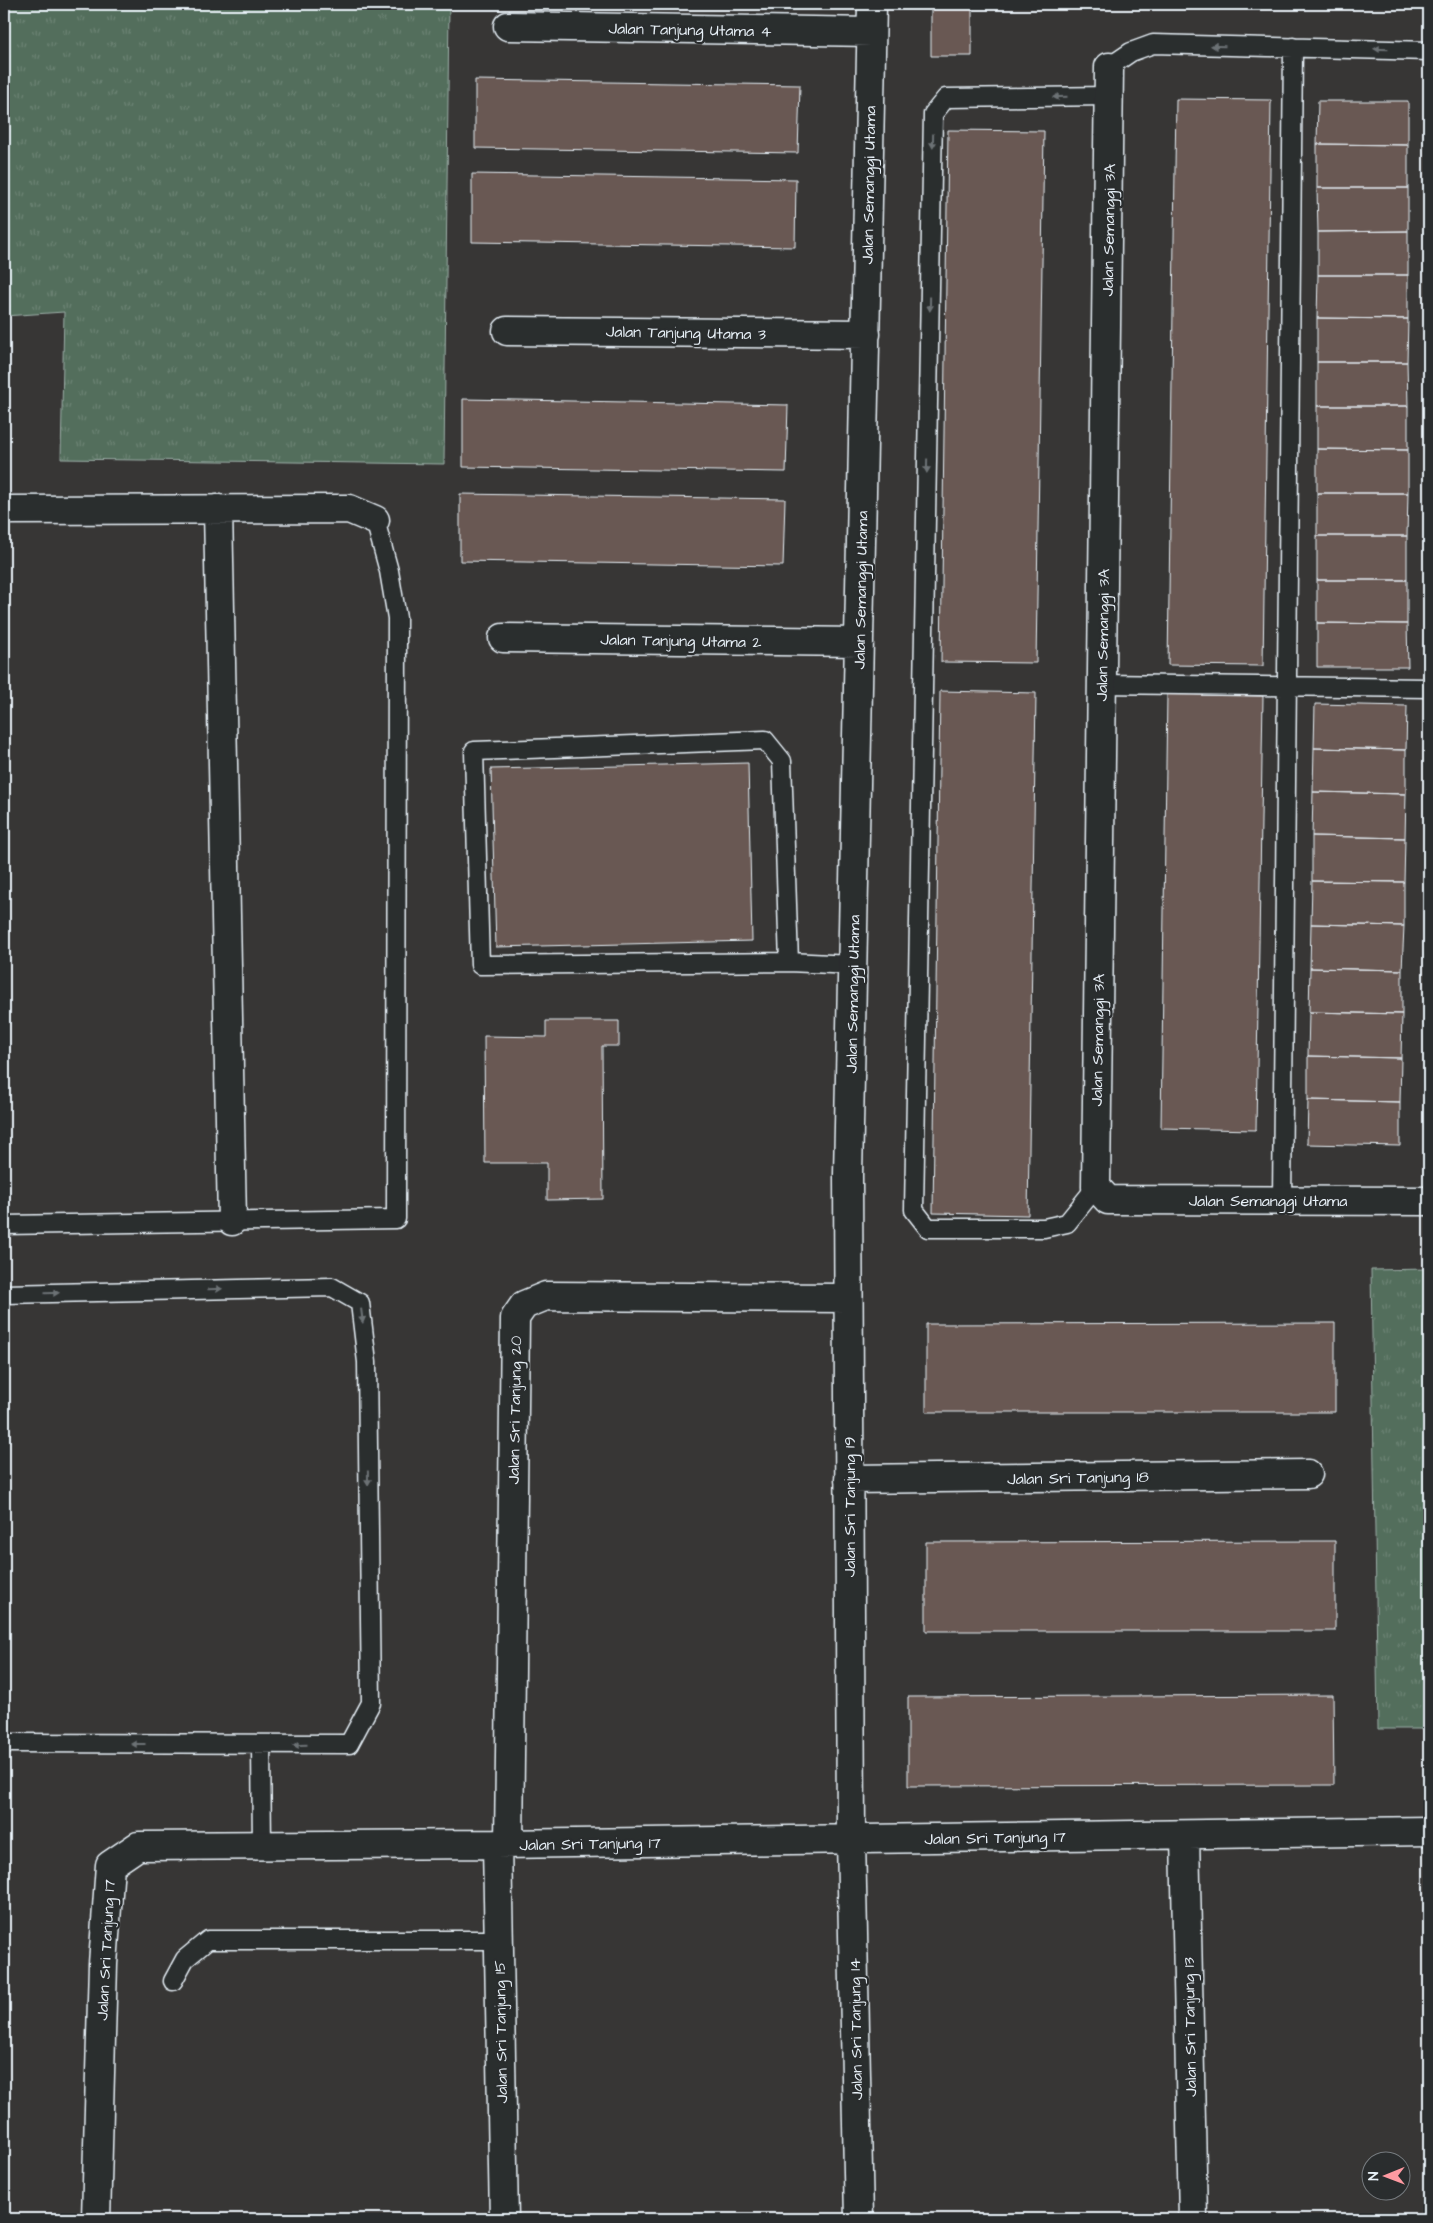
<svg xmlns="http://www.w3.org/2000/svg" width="1433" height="2223" font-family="'Architects Daughter',sans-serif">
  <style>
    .park { fill: url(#park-tufts); stroke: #9eb0aa }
    .building { fill: #695952; stroke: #e8f1f8 }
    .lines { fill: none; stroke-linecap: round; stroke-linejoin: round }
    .lane-casing { stroke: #e8f1f8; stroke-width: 21 }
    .street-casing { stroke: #e8f1f8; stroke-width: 31 }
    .lane { stroke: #2a2d2e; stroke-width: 18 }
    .street { stroke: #2a2d2e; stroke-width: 28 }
    .oneway { fill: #6c7275 }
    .labels { text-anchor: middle; stroke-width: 4.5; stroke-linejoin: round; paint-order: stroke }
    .street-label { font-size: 16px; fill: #e8f1f8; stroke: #2a2d2e }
  </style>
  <defs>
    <pattern id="park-tufts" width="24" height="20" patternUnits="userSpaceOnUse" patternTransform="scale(1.25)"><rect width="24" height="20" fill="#536e5c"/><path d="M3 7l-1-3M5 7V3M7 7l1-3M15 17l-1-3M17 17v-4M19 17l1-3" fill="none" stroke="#6c8374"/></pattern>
  </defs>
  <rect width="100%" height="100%" fill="#373635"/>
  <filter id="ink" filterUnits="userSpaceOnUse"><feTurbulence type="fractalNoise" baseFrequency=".02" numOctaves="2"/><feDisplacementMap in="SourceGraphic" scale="10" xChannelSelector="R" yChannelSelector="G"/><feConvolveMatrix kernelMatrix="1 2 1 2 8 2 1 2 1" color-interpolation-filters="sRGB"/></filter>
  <g filter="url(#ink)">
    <path class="park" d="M4 4H449L444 464 61 459 64 312 4 316Z
      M1429 1269V1729H1378L1371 1270Z"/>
    <path class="building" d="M931 4H972V56H931Z
      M475 80 800 85 798 153 475 148Z
      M1176 99 1271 100 1263 666 1168 665Z
      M1318 101H1408V145L1317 144Z
      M948 130 1044 131 1036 663 941 662Z
      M1317 144 1408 145V188H1317Z
      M472 174 796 179 795 247 472 242Z
      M1317 188H1408V231L1318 232Z
      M1408 231V275H1318V232Z
      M1318 275H1408V319L1317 318Z
      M1317 318 1408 319 1407 362H1317Z
      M1317 362H1407L1408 406H1317Z
      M463 399 788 405 786 472 463 467Z
      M1317 406H1408V450L1317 449Z
      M1317 449 1408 450V493H1317Z
      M1317 493H1408L1407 536H1317Z
      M460 494 785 499 783 566 460 561Z
      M1317 536H1407V580H1317Z
      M1317 580H1407V624L1317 623Z
      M1317 623 1407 624 1408 667H1317Z
      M940 691 1036 693 1028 1215 933 1213Z
      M1167 694 1263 696 1256 1130 1161 1128Z
      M1315 704 1407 706 1406 750 1314 748Z
      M1314 748 1406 750V794L1313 792Z
      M748 763 752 941 496 947 491 769Z
      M1313 792 1406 794 1405 838 1312 836Z
      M1312 836 1405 838 1404 882 1312 881Z
      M1312 881 1404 882V926L1311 924Z
      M1311 924 1404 926 1402 970 1310 968Z
      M1310 968 1402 970V1014L1309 1012Z
      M1309 1012 1402 1014 1401 1058 1308 1056Z
      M546 1021H619V1046H602L603 1199 547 1200V1163H485L484 1036 546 1037Z
      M1308 1056 1401 1058 1400 1102 1308 1100Z
      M1308 1100 1400 1102V1146L1307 1144Z
      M1335 1323V1412H926V1324Z
      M1335 1541V1631H926V1542Z
      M1333 1695 1334 1785 908 1786V1697Z"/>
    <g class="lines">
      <g class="lane-casing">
        <path id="lane" d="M1109 67 1131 52 1153 44 1429 51
          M1102 684 1429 688
          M789 962 782 761 765 740 474 751 480 965 789 962 852 965
          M1096 1187 1067 1223 1044 1228H928L914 1210 933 114 946 98 1109 96
          M1282 1201 1293 47
          M4 1225 396 1219 397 618 389 571 375 520
          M4 1294 332 1287 360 1303 367 1362 371 1703 349 1744 4 1743
          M261 1745 262 1846
          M173 1981 185 1959 208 1940H499"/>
      </g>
      <g class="street-casing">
        <path id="street" d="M508 26 871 32
          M1109 67 1096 1187 1108 1200 1429 1201
          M507 331 866 334
          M218 509 232 1221
          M4 510 349 509 375 520
          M503 638 859 642
          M849 1479 1308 1474
          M1185 1835 1193 2219
          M497 1844 504 2219
          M509 1844 515 1318 524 1305 546 1296 848 1298
          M96 2219 103 1964 110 1865 138 1846 497 1844 1429 1831
          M859 2219 851 1839 848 1175 872 4"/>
      </g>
      <use href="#lane" class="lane"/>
      <use href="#street" class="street"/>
    </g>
    <defs><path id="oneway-solid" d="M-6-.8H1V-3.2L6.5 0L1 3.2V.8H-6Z" transform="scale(1.25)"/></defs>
    <g class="oneway">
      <use href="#oneway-solid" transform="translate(1218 46) rotate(-179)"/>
      <use href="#oneway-solid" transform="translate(1381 49) rotate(-179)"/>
      <use href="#oneway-solid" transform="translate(1060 97) rotate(179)"/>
      <use href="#oneway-solid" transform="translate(933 141) rotate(91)"/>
      <use href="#oneway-solid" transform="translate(930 304) rotate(91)"/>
      <use href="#oneway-solid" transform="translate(927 466) rotate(91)"/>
      <use href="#oneway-solid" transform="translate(215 1289) rotate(-1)"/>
      <use href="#oneway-solid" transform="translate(52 1293) rotate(-1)"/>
      <use href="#oneway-solid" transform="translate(362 1316) rotate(83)"/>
      <use href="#oneway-solid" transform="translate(368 1478) rotate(89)"/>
      <use href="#oneway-solid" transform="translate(138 1744) rotate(-180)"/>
      <use href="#oneway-solid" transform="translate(300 1745) rotate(179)"/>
    </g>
  </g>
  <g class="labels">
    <g class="street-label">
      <text transform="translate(690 29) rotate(1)" y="6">Jalan Tanjung Utama 4</text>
      <text transform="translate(868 185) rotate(-89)" y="6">Jalan Semanggi Utama</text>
      <text transform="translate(1108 230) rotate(-89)" y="6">Jalan Semanggi 3A</text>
      <text transform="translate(686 332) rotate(1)" y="6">Jalan Tanjung Utama 3</text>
      <text transform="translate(860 590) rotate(-89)" y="6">Jalan Semanggi Utama</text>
      <text transform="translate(1102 635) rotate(-89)" y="6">Jalan Semanggi 3A</text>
      <text transform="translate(681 640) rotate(1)" y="6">Jalan Tanjung Utama 2</text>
      <text transform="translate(852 994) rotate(-89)" y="6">Jalan Semanggi Utama</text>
      <text transform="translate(1097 1040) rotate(-89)" y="6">Jalan Semanggi 3A</text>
      <text x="1268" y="1206">Jalan Semanggi Utama</text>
      <text transform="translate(514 1410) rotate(-89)" y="6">Jalan Sri Tanjung 20</text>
      <text transform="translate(1078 1477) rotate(-1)" y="6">Jalan Sri Tanjung 18</text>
      <text transform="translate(849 1507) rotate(-90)" y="6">Jalan Sri Tanjung 19</text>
      <text transform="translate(995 1837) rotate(-1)" y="6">Jalan Sri Tanjung 17</text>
      <text transform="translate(590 1843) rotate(-1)" y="6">Jalan Sri Tanjung 17</text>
      <text transform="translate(105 1950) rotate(-87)" y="6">Jalan Sri Tanjung 17</text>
      <text transform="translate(1189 2027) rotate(-91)" y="6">Jalan Sri Tanjung 13</text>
      <text transform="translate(855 2029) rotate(-91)" y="6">Jalan Sri Tanjung 14</text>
      <text transform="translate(500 2032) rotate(-91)" y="6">Jalan Sri Tanjung 15</text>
    </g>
  </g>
  <rect width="1433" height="2223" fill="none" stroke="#2a2d2e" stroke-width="20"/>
  <rect x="10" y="10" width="1413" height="2203" fill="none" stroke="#e8f1f8" stroke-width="2" filter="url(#ink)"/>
  <g transform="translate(1386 2176) rotate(269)"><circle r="24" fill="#2a2d2e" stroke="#767b7f"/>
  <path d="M0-4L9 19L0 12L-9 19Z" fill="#ff9aa2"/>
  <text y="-8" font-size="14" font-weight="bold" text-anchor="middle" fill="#e8f1f8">N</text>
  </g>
</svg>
